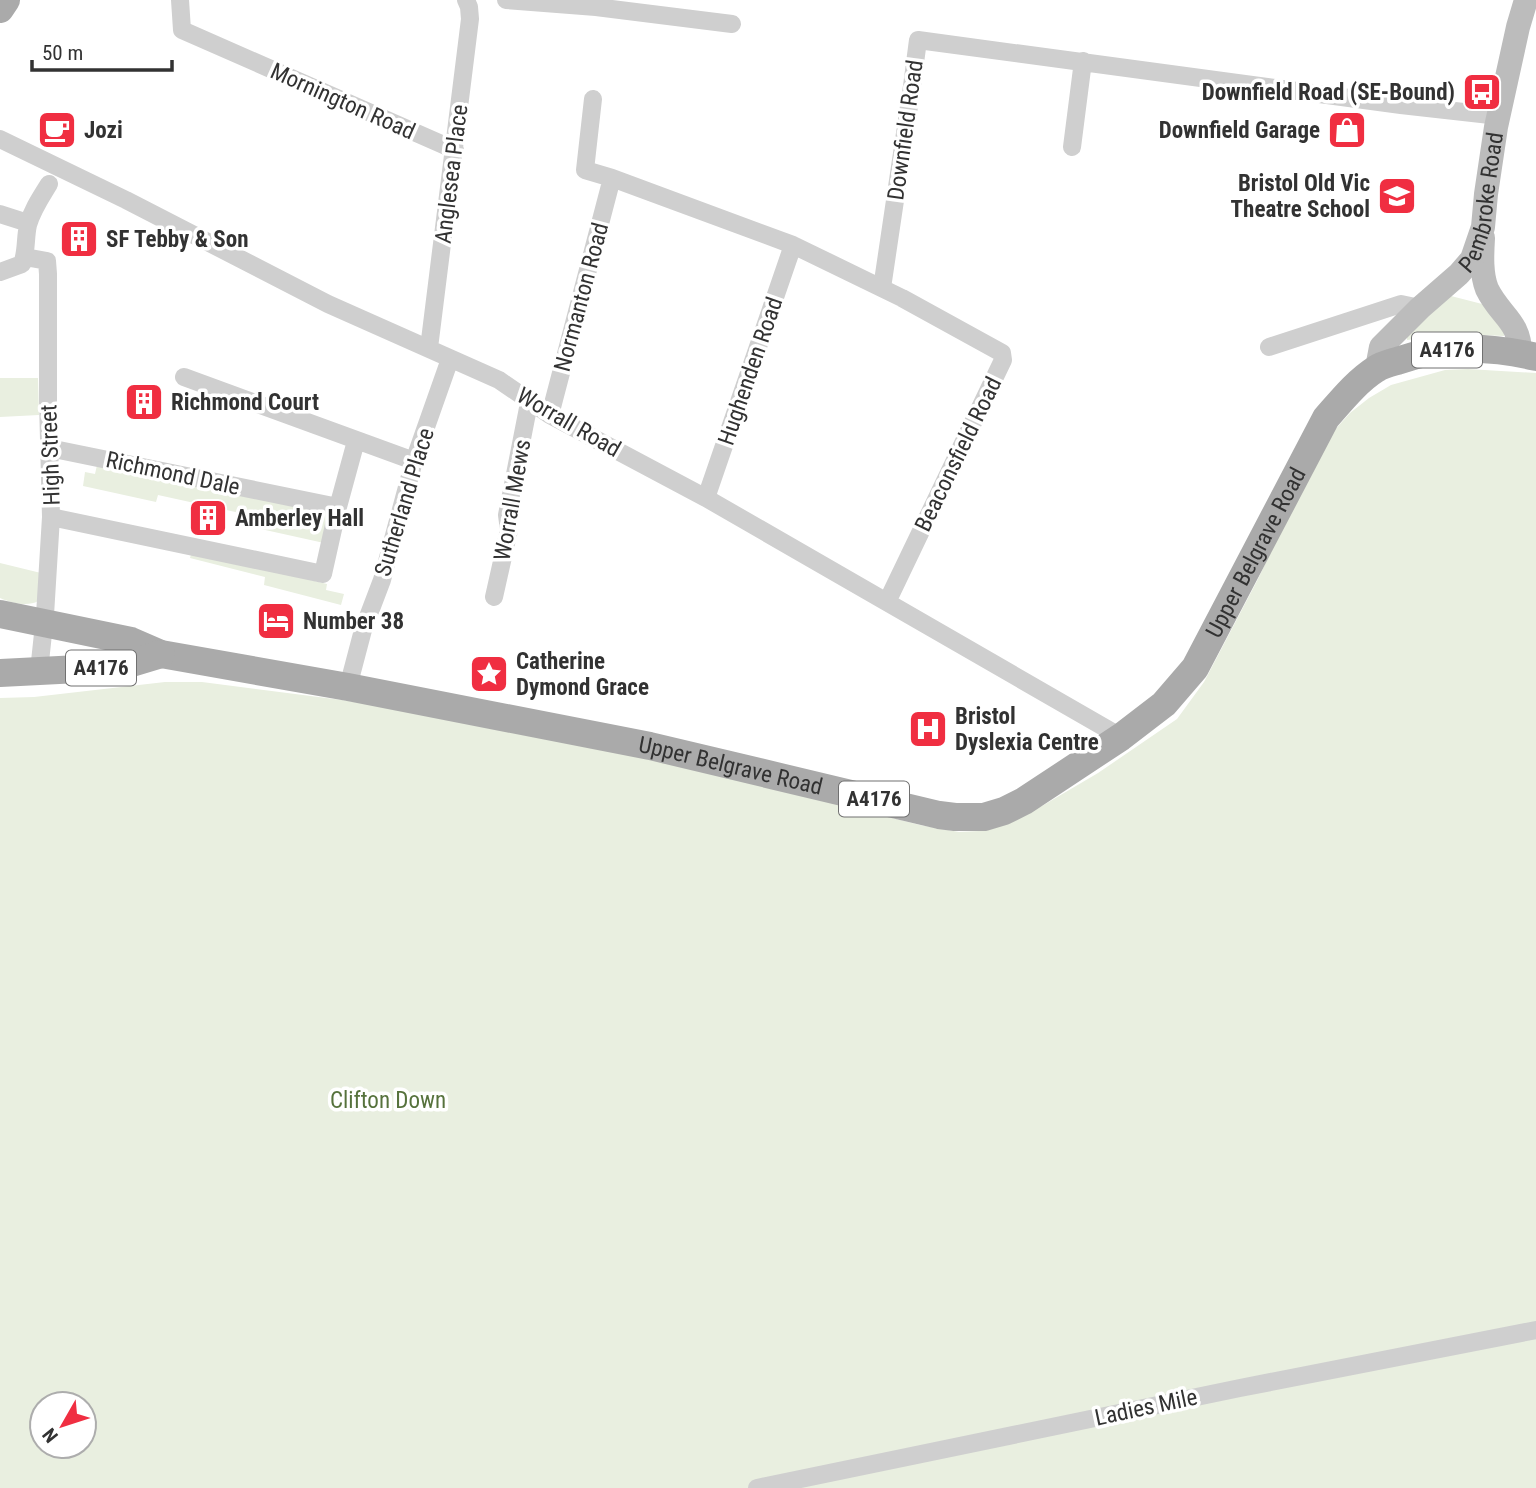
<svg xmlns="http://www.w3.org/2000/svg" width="1536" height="1488" font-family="'Roboto Condensed',sans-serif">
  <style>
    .green { fill: #e9efe0; fill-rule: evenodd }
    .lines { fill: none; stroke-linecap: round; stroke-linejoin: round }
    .street { stroke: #cfcfcf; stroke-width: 18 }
    .secondary { stroke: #bcbcbc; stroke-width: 24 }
    .primary { stroke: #aaa; stroke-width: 28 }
    .labels { text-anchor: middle; stroke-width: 7; stroke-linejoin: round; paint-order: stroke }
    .shield { fill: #fff; stroke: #707070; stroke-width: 2 }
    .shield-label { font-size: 21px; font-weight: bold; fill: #323232 }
    .poi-label { font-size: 23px; font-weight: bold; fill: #323232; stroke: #fff; text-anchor: start }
    .street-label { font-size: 23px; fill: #323232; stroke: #fff }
    .park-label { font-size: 23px; fill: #56723c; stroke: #fff }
  </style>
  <rect width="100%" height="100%" fill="#fff"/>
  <path class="green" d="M1451 296 1486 305 1504 331V336L1458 334 1407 340V335Z
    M1468 369 1536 373V1488H0V698L34 697 165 682H202L342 700 465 720 665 760 920 825 959 832 979 831 1042 806 1098 773 1177 719 1204 682 1258 579 1304 482 1332 433 1350 413 1369 398 1391 385 1445 370ZM42 1404H84V1446H42Z
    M0 378H38L39 415 0 417Z
    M97 465 330 514 324 543 238 524 240 513 158 495 156 502 83 486 85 472 95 474Z
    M192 551 327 584 326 590 344 594 341 605 264 585 265 577 190 558Z
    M0 563 41 573 38 601C28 607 11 603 0 598Z"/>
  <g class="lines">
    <path class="street" d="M180 0 182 30 455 150
      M506 0 596 7 732 24
      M593 99 585 170 612 178 793 245 902 298 1002 353 1003 360 887 602
      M0 139 126 200 328 304 499 380 550 415 706 498 1121 737
      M1072 147 1083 61
      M0 214 28 223
      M25 257 47 261 48 274V401L51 517 45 615 39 671
      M0 272 22 264C27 251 25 238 28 225 32 210 41 197 49 184
      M882 288 912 86 918 40 1401 105 1499 116
      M1269 347 1401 304 1420 308
      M429 348 470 19 469 7 466 0
      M184 377 414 461
      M550 415 612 178
      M49 448 338 507
      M706 498 793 245
      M51 517 323 574 338 507 356 441
      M494 597 509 530 507 515 529 403
      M348 687 363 630 382 580 414 461 450 359
      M757 1488 1240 1388 1536 1330"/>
    <g class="secondary">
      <path d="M1483 238C1482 255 1481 274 1487 289 1500 316 1520 321 1520 353"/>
      <path id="s1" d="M1377 368 1381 347 1420 308 1459 274 1472 259 1483 227 1486 194 1496 127 1518 27 1526 0"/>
    </g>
    <g class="primary">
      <path d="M0 9 6 0"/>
      <path id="s2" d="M0 614 131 641 161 654 348 687 650 746 939 815 955 817H984L1004 811 1024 801 1121 737 1164 704 1195 668 1326 418C1341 401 1357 381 1376 369 1382 365 1390 363 1397 361 1442 345 1490 346 1536 357"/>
      <path d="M0 673 118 667 161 654"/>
    </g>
  </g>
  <defs>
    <g id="bus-square" transform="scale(2.0125)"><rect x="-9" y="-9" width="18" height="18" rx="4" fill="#f02e41" stroke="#fff"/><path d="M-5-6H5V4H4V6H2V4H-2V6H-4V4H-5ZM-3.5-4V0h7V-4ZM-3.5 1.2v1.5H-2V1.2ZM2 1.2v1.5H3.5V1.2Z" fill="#fff"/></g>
    <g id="cafe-square" transform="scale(2.0125)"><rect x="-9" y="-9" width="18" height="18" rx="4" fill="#f02e41" stroke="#fff"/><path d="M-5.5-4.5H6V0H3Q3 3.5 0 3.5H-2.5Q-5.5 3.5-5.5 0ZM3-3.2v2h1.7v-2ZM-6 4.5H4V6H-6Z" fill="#fff"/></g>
    <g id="shop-square" transform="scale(2.0125)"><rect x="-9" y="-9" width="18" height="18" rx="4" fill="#f02e41" stroke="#fff"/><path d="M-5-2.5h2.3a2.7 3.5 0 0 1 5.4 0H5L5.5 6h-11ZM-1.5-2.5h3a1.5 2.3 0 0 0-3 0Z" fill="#fff"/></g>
    <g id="university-square" transform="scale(2.0125)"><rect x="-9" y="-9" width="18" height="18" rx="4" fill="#f02e41" stroke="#fff"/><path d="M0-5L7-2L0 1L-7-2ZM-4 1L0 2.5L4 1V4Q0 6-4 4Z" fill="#fff"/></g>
    <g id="building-square" transform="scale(2.0125)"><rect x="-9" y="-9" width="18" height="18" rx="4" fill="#f02e41" stroke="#fff"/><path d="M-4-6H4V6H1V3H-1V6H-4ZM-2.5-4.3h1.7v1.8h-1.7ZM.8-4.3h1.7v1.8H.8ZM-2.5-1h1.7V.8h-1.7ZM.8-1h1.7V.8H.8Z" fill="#fff"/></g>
    <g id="hotel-square" transform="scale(2.0125)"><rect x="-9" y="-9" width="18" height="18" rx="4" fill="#f02e41" stroke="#fff"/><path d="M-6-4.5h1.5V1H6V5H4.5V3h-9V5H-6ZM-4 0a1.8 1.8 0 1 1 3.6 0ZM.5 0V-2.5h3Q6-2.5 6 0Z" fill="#fff"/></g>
    <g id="sight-square" transform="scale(2.0125)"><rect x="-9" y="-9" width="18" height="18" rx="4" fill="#f02e41" stroke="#fff"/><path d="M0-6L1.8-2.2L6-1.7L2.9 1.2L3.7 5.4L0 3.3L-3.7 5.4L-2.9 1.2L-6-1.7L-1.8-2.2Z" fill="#fff"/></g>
    <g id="hospital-square" transform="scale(2.0125)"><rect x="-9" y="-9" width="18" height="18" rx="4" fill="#f02e41" stroke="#fff"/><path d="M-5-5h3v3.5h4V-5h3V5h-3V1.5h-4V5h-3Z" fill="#fff"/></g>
  </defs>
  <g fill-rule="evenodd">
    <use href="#bus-square" x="1482" y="92"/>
    <use href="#cafe-square" x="57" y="130"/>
    <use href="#shop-square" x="1347" y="130"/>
    <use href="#university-square" x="1397" y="196"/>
    <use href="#building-square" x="79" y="239"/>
    <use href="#building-square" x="144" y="402"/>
    <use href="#building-square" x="208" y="518"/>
    <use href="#hotel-square" x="276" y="621"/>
    <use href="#sight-square" x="489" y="674"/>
    <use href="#hospital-square" x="928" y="729"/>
  </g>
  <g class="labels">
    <g class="shield">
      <rect x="1412" y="332.5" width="70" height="35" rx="5"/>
      <rect x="66" y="650.5" width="70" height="35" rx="5"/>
      <rect x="839" y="781.5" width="70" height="35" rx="5"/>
    </g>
    <g class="shield-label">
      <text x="1447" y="357">A4176</text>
      <text x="101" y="675">A4176</text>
      <text x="874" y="806">A4176</text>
    </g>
    <g class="poi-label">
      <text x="1455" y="100" text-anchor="end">Downfield Road (SE-Bound)</text>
      <text x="84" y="138">Jozi</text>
      <text x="1320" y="138" text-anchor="end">Downfield Garage</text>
      <text x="1370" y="191" text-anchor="end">Bristol Old Vic<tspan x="1370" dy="26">Theatre School</tspan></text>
      <text x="106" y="247">SF Tebby &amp; Son</text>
      <text x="171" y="410">Richmond Court</text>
      <text x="235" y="526">Amberley Hall</text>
      <text x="303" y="629">Number 38</text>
      <text x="516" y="669">Catherine<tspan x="516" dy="26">Dymond Grace</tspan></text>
      <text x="955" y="724">Bristol<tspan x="955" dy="26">Dyslexia Centre</tspan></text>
    </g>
    <g class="street-label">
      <text transform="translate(343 101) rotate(24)" y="8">Mornington Road</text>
      <text transform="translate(905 130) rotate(-82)" y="8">Downfield Road</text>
      <text transform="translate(451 174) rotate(-83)" y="8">Anglesea Place</text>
      <text dy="8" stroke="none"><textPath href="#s1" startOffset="206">Pembroke Road</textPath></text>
      <text transform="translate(581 297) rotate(-75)" y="8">Normanton Road</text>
      <text transform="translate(750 371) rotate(-71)" y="8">Hughenden Road</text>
      <text transform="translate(569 422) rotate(30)" y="8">Worrall Road</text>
      <text transform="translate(958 454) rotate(-64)" y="8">Beaconsfield Road</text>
      <text transform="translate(50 455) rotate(-92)" y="8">High Street</text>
      <text transform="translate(173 473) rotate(12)" y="8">Richmond Dale</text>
      <text transform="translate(512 500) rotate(-80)" y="8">Worrall Mews</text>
      <text transform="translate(404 502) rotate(-73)" y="8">Sutherland Place</text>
      <text dy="8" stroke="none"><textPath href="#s2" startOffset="1398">Upper Belgrave Road</textPath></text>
      <text dy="8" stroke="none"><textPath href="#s2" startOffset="747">Upper Belgrave Road</textPath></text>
      <text transform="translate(1146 1407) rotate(-12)" y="8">Ladies Mile</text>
    </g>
    <g class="park-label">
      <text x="388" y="1108">Clifton Down</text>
    </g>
  </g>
  <g transform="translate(63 1425) rotate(231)"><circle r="33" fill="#ffffff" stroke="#adadad" stroke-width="2"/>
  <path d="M0-5L12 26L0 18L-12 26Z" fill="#f02e41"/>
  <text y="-10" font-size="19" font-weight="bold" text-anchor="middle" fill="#323232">N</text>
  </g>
  <path d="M32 60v10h140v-10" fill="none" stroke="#323232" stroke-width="3.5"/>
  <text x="42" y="60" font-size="21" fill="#323232" stroke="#ffffff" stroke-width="5" paint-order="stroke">50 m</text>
</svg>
